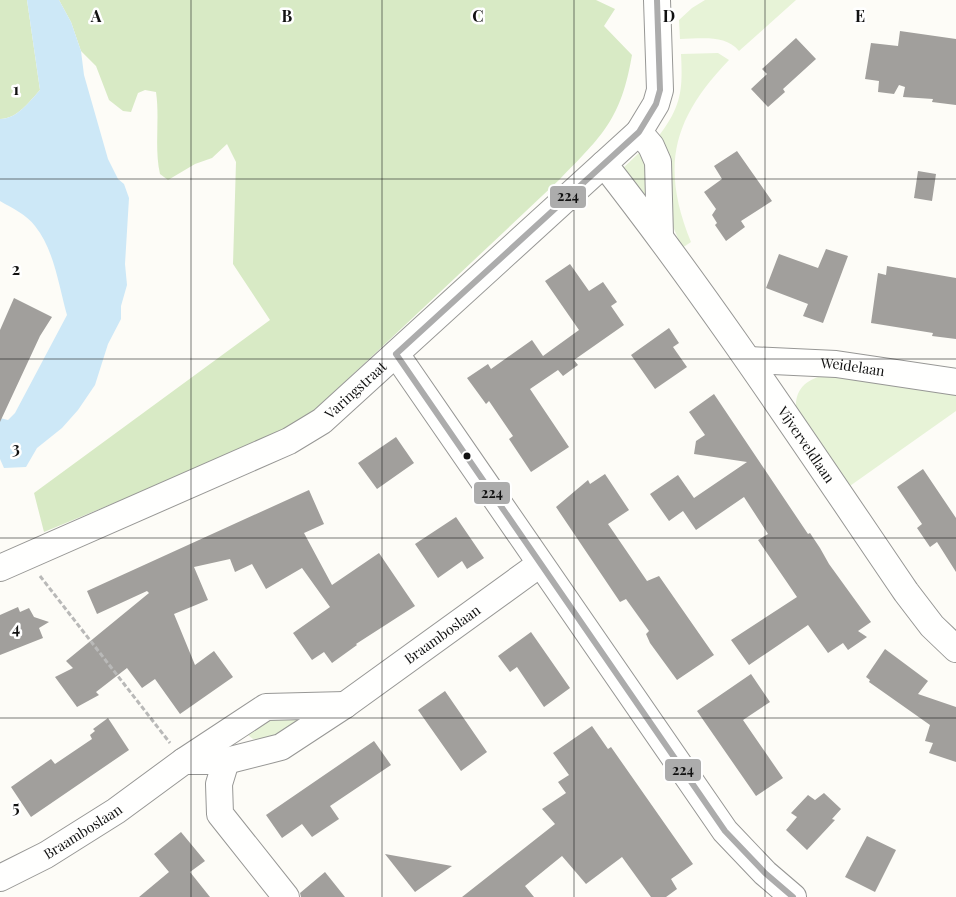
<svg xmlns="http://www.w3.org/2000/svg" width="956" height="897" font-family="'Playfair Display',serif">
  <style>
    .green { fill: #e7f3d7 }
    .forest { fill: #d8eac5 }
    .water { fill: #cde8f7 }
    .building { fill: #a19f9c }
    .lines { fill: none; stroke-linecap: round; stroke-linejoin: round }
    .street-casing { stroke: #979795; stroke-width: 28 }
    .path { stroke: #b9b9b8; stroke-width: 3; stroke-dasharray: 5 2.5; stroke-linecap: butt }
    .street { stroke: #fffffe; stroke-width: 26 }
    .bus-1-casing { stroke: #fff; stroke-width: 10 }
    .bus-1 { stroke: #acacac; stroke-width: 6 }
    .grid { fill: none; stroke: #111; stroke-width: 1; stroke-opacity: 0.55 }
    .bus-dot { fill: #111; stroke: #fff; stroke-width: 2 }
    .labels { text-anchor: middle; stroke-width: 5; stroke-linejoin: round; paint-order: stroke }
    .street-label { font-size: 14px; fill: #111; stroke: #fff }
    .grid-label { font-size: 16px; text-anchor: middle; font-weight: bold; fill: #111; stroke: #fff; stroke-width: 5; stroke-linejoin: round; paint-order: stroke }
    .line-badge { stroke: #fff; stroke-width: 2 }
    .pale-badge-label { font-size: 14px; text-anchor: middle; font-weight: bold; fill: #111 }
  </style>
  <rect width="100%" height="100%" fill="#fdfcf7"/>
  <path class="green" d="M705 0H796L739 51C725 34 700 39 680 39L679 20 692 8Z
    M718 53 729 60C673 118 660 166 691 242L682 248 672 224 658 137C681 107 683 91 681 54Z
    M640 152 646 157 656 214 620 171Z
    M827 375 956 393V411L847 488 796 408C795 388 808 378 827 375Z
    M294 715 301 720 279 737 253 739 248 735V733L265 718Z"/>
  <path class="forest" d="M0 0H27L40 90C29 102 17 119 0 119Z
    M59 0H596L615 9 604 26 632 55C621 119 603 135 560 179L316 409 269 439 44 532 34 493 270 320 233 264 236 162 227 144 212 158 195 164 168 180 160 174C154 147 160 119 156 92L145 90 138 93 131 112 123 111 109 100 96 66 81 51 71 22Z"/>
  <path class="water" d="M27 0H59L71 22 81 51 84 75 108 159 118 179 124 184 129 198 125 264 127 285 121 306V319L108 344 95 385 78 410 62 428 37 448 26 467 4 468 0 459V418L8 420 15 413 67 315C59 287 54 249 35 226 27 215 12 208 0 201V119C17 119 29 102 40 90Z"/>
  <path class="building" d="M900 31 956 39V105L932 102 933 99 903 97 905 87 899 85 894 94 878 92 879 81 865 79 871 43 898 46Z
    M796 38 816 59 783 89 785 92 768 107 751 89 767 74 762 69Z
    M737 151 772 201 741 221 745 227 726 241 715 225 717 223 712 215 716 209 704 192 722 179 714 166Z
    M918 171 936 174 932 201 914 198Z
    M826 249 848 256 823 323 803 316 808 304 766 288 779 254 818 268Z
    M570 264 589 291 603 282 617 302 611 306 624 325 574 360 578 365 563 376 558 370 530 389 569 447 531 472 509 439 513 436 489 401 486 404 467 378 488 364 491 369 532 340 543 356 579 330 545 281Z
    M887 266 956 278V339L932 336 933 333 871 323 878 273 886 275Z
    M14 298 52 317 40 336 0 422V330Z
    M669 328 679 343 673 347 687 367 655 389 631 355Z
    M714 394 808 534 810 533 820 548 829 564 871 622 858 631 867 637 848 650 843 643 828 653 808 625 749 665 731 640 797 597 758 540 768 534 744 497 696 530 683 511 669 521 650 494 678 475 694 498 747 462 694 454 696 441 705 435 689 412Z
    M396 437 414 463 377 489 358 463Z
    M923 469 956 518V572L937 542 930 547 917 528 922 524 897 487Z
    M605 474 629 510 608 524 647 581 659 576 714 655 677 680 650 643 646 634 649 631 626 599 620 602 556 507 588 480 590 484Z
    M309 490 324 524 304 533 332 585 379 553 415 606 356 644 357 645 332 663 324 652 312 660 293 633 330 607 302 568 266 589 252 564 235 572 230 559 194 567 208 600 174 614 195 665 214 651 233 677 180 714 155 679 142 688 127 668 96 692 99 695 77 707 55 677 73 668 66 661 149 593 147 591 97 614 87 591Z
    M456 517 484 558 467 569 462 561 438 578 415 544Z
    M18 607 20 612 29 608 34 617 49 622 39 628 43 638 0 655V615Z
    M531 632 570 688 544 707 517 667 510 672 498 656Z
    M885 649 928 681 918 694 956 707V762L929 753 933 743 925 741 930 725 869 682 870 680 866 677Z
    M751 674 770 702 743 720 783 778 756 796 697 711Z
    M445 691 487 752 461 771 418 710Z
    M108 718 129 750 31 817 11 787 51 759 55 764 92 739 90 735 95 731 93 729Z
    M592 726 608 749 611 747 693 864 671 879 677 889 666 897H651L622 857 586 884 562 856 525 886 534 897H462L555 824 542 809 566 793 558 782 569 775 553 753Z
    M374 741 391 765 330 806 339 819 312 837 302 824 282 838 266 815Z
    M824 793 841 809 832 819 835 820 807 850 786 830 797 817 791 813 808 795 815 800Z
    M181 832 205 861 190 872 210 897H139L169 872 154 854Z
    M867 836 896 850 875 892 845 877Z
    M385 854 452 866 415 892Z
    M325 872 345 897H301L300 893Z"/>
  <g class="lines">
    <g class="street-casing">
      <g id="street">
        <path d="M639 132 651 146 658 162 660 236"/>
        <path id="s1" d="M604 164C712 302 808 448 906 592L932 626 956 649"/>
        <path d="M396 354 725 831 765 873 793 897"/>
        <path id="s2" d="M749 360 836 364 956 382"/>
        <path id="s3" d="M0 568 289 441 322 421 639 132 656 104 660 90 657 0"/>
        <path d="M184 761 266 707 345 705"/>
        <path d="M226 761 219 784 220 814 286 897"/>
        <path id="s4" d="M0 878 46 855 116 811 184 761H226L281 747 345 705 540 564"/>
      </g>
    </g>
    <path class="path" d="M40 576 170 743"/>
    <use href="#street" class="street"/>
    <g class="bus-1-casing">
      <path id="bus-1" d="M396 354 725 831 765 873 793 897
        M396 354 639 132 656 104 660 90 657 0"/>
    </g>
    <use href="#bus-1" class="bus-1"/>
  </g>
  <path class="grid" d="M191 0V897M382 0V897M574 0V897M765 0V897M0 179H956M0 359H956M0 538H956M0 718H956"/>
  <circle class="bus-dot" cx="467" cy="456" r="4.5"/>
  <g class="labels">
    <g class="street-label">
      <text dy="5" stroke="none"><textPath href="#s2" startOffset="104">Weidelaan</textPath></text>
      <text dy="5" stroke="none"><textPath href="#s3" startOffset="400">Varingstraat</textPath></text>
      <text dy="5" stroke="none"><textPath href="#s1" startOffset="346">Vijverveldlaan</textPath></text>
      <text dy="5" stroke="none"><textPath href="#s4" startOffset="514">Braamboslaan</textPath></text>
      <text dy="5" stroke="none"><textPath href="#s4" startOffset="95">Braamboslaan</textPath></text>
    </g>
  </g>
  <g class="grid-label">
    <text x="96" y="22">A</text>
    <text x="287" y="22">B</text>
    <text x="478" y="22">C</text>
    <text x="669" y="22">D</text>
    <text x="860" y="22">E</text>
    <text x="16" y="95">1</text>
    <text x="16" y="275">2</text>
    <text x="16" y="454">3</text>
    <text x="16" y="634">4</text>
    <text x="16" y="813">5</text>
  </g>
  <g class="line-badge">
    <rect x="549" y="185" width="38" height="24" rx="5" fill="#acacac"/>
    <rect x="473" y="481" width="38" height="24" rx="5" fill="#acacac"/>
    <rect x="664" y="758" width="38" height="24" rx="5" fill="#acacac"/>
  </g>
  <g class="pale-badge-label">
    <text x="568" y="201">224</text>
    <text x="492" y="498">224</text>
    <text x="683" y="775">224</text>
  </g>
</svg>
